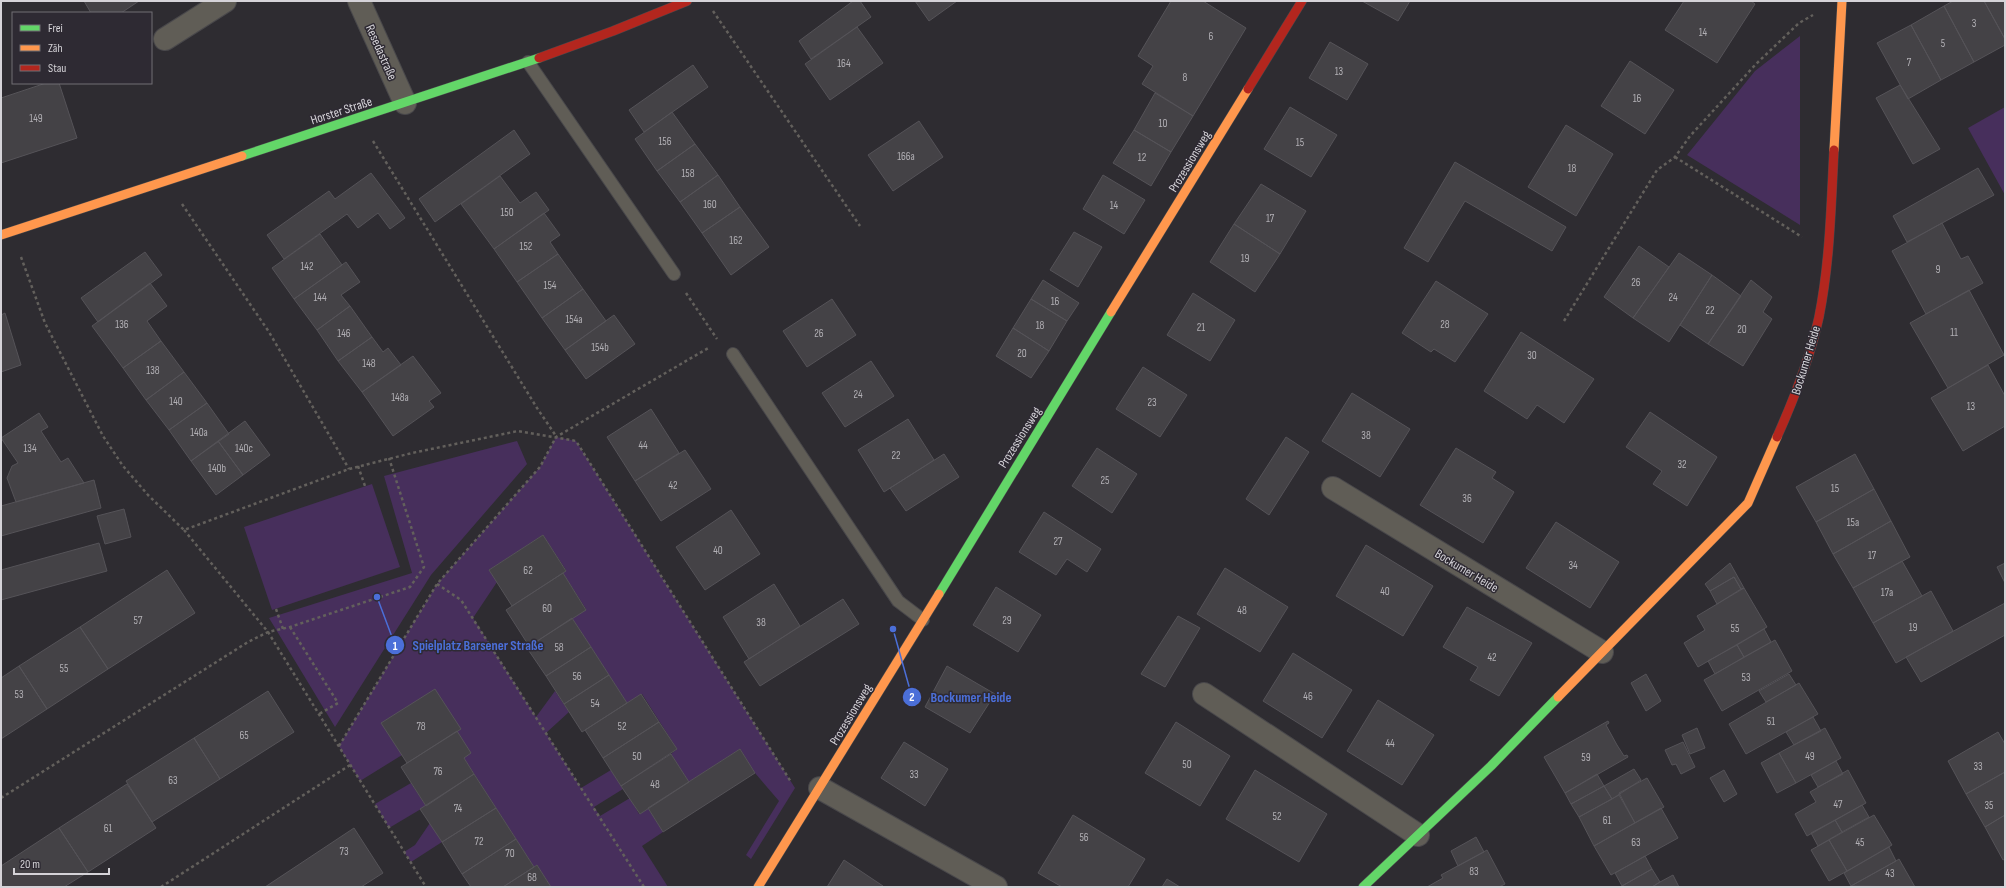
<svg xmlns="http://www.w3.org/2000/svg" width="2006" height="888" font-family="'Sofia Sans Condensed',sans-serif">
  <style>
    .green { fill: #472f5c }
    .building { fill: #444246; stroke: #555358 }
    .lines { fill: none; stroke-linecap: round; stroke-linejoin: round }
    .lane-casing { stroke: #49484b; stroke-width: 14 }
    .street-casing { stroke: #49484b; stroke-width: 24 }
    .fast-casing { stroke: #49484b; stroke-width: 10 }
    .slow-casing { stroke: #49484b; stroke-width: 10 }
    .jam-casing { stroke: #49484b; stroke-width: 10 }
    .path { stroke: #63605c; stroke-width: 2.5; stroke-dasharray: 3 3; stroke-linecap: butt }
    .lane { stroke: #605d56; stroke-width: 12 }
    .street { stroke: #605d56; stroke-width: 22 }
    .fast { stroke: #63d668; stroke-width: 9 }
    .slow { stroke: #ff974d; stroke-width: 9 }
    .jam { stroke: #b3261e; stroke-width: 9 }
    .labels { text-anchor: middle; stroke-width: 3; stroke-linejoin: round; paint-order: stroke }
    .number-label { font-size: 11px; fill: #b1afb4 }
    .street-label { font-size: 13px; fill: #d5d3d8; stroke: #2e2a33 }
    .leader { fill: none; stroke: #4b6fd8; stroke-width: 1.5 }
    .callout-dot { fill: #4b6fd8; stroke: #2e2a33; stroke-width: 1.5 }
    .mark-label { font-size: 12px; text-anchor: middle; font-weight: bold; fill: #fff }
    .callout-label { font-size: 14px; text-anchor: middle; font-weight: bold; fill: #4b6fd8; stroke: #2e2a33; stroke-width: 3; stroke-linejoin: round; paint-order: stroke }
  </style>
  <rect width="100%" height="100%" fill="#2e2c31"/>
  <path class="green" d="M1800 36V225L1687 155 1755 71Z
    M2005 107V195L1968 128Z
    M556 437 576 441 795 788 751 859 746 855 779 801 755 773 740 749 689 782 671 754 677 749 642 694 627 703 572 618 586 609 563 573 566 570 543 535 489 570 497 582 473 618 536 717 555 691 569 712 546 733 581 788 611 770 623 789 594 807 600 816 630 798 639 814 648 808 663 832 642 846 668 887H551L537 865 534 867 464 758 402 755 360 781 339 746 437 584 540 467Z
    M517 441 527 464 431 575 335 727 269 618 412 573 384 476Z
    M372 484 400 567 272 610 244 527Z
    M411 783 426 806 389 828 375 804Z
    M430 823 442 842 411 862 404 852 415 845Z"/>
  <path class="building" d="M84 1H139L121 13H91Z
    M853 1H860L871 17 811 59 799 41Z
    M915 1H957L929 21Z
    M1171 1H1203L1246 28 1193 116 1142 84 1153 66 1138 56Z
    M1362 1H1410L1398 21Z
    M1684 1H1751L1755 4 1717 63 1665 30Z
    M1984 1 2005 39V45L1974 62 1944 6 1953 1Z
    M1984 1H2005V39Z
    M1944 6 1974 62 1941 80 1911 25Z
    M1911 25 1941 80 1908 99 1877 43Z
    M857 27 883 63 830 100 805 64Z
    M1330 42 1368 64 1347 100 1309 78Z
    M1630 61 1674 90 1645 134 1601 106Z
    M693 65 708 87 644 132 629 110Z
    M46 83H59L77 138 1 163V98Z
    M1900 85 1940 149 1913 164 1876 98Z
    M1155 93 1193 116 1171 152 1134 130Z
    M1290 107 1337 135 1311 177 1264 149Z
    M672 112 695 144 657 171 635 139Z
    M919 121 943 157 893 191 868 155Z
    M1566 125 1613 154 1576 216 1528 187Z
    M514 130 530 154 435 222 419 199Z
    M1134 130 1171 152 1151 186 1113 163Z
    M695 144 718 175 680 202 657 171Z
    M1455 162 1566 227 1552 251 1465 201 1428 262 1404 248Z
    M1978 168 1994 195 1907 242 1893 216Z
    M371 173 405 218 390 229 378 213 358 228 347 214 284 259 267 235 329 191 335 199Z
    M718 175 740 207 702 233 680 202Z
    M1103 175 1145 200 1124 234 1083 209Z
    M500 176 520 203 536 192 549 210 494 249 461 204Z
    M1261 184 1306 211 1280 254 1234 224Z
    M740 207 769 247 731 275 702 233Z
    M544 213 560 235 550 242 558 254 517 282 494 249Z
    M1942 223 1961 259 1968 256 1983 283 1926 314 1892 251Z
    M1234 224 1280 254 1255 292 1210 262Z
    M1074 232 1102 247 1078 287 1050 270Z
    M320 234 342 265 294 299 272 268Z
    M1639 246 1669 267 1633 318 1604 297Z
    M145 252 162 275 98 322 81 298Z
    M1679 253 1712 275 1669 342 1633 318Z
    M558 254 583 289 542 318 517 282Z
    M346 262 360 282 341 295 350 306 317 330 294 299Z
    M1712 275 1741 296 1708 344 1680 325Z
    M1043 280 1079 303 1067 321 1031 299Z
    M1751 280 1772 297 1763 312 1772 319 1743 366 1708 344Z
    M1436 281 1488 314 1455 362 1434 349 1431 352 1402 333Z
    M150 283 167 306 147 321 161 341 123 368 92 326Z
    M583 289 606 321 565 350 542 318Z
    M1969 290 2004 355 1948 388 1910 323Z
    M1193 293 1235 320 1210 361 1167 335Z
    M832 299 856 335 807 367 783 331Z
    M1031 299 1067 321 1049 351 1013 328Z
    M350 306 372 337 338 361 317 330Z
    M5 313 21 365 1 372V315Z
    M614 315 635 344 586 379 565 350Z
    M1013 328 1049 351 1031 378 996 356Z
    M1521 332 1594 379 1564 423 1537 405 1527 419 1484 391Z
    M372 337 383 352 388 348 401 365 362 392 338 361Z
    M161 341 184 372 146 400 123 368Z
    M413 356 441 393 429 401 434 407 393 436 362 392Z
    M871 361 894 396 845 427 822 393Z
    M1988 365 2005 396V426L1963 451 1931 398Z
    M1143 367 1187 395 1160 437 1116 409Z
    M184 372 207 403 169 430 146 400Z
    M1352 393 1410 429 1380 477 1322 441Z
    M207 403 229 434 191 461 169 430Z
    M651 409 679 453 635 481 607 437Z
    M1650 412 1717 457 1687 506 1653 484 1662 471 1626 447Z
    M39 413 48 427 41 431 61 462 68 458 84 483 16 502 7 478 12 466 18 463 1 438Z
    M908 419 934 460 884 492 858 450Z
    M245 421 270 455 243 475 218 441Z
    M1286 437 1309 452 1269 515 1246 499Z
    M218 441 243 475 216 495 191 461Z
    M1097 448 1137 474 1112 513 1072 486Z
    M1456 448 1496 472 1492 478 1514 492 1483 543 1420 505Z
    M685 450 711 489 661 521 635 481Z
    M944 454 959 477 906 511 890 488Z
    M1855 454 1874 489 1816 522 1796 487Z
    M94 480 101 508 1 536V506Z
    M1874 489 1891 521 1833 554 1816 522Z
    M124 509 131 537 105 544 97 516Z
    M731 510 760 554 705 590 676 547Z
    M1044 512 1101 549 1087 572 1067 559 1056 575 1019 552Z
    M1891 521 1910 557 1853 588 1833 554Z
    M1556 522 1619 562 1590 608 1526 568Z
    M543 535 566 571 512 606 489 570Z
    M99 543 107 571 1 600V570Z
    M1366 545 1433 586 1403 636 1336 596Z
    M1902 561 1922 596 1873 623 1853 588Z
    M1730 563 1744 588 1741 589 1734 577 1710 591 1705 584Z
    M2005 563V583L1997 567Z
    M1225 568 1288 607 1260 652 1197 614Z
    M167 570 195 613 108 669 80 627Z
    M563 573 586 610 529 646 506 610Z
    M1734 577 1741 589 1717 604 1710 591Z
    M774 584 800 626 749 659 723 617Z
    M996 587 1041 615 1018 652 973 625Z
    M1744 588 1767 627 1698 667 1684 643 1705 630 1697 616Z
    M1931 591 1953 631 1896 663 1873 623Z
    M843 599 859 624 760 686 744 662Z
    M2005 603V635L1921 682 1906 657Z
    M1467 607 1532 643 1499 696 1470 680 1478 667 1443 647Z
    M1178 616 1200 628 1165 687 1141 674Z
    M572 618 591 647 546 676 527 648Z
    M80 627 108 669 47 709 19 666Z
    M1764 629 1771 642 1744 657 1737 645Z
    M1775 640 1792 671 1722 711 1704 680Z
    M1737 645 1744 657 1715 674 1708 661Z
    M591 647 609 675 564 704 546 676Z
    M1293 653 1352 690 1322 738 1263 701Z
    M19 666 47 709 1 739V678Z
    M947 666 995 694 970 733 925 707Z
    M1646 674 1661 701 1646 711 1631 683Z
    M1789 674 1796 685 1766 702 1759 691Z
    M609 675 627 703 582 732 564 704Z
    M1799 683 1818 714 1746 754 1729 724Z
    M435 689 461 729 407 763 381 723Z
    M268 691 294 732 220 779 194 738Z
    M641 694 659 722 603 758 585 730Z
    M1378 700 1434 735 1402 785 1347 751Z
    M1813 717 1821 731 1794 745 1786 732Z
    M1608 721 1609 723 1606 725 1617 745 1624 756 1627 755 1628 757 1565 793 1544 757Z
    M659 722 677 749 621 786 603 758Z
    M1176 722 1230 756 1200 806 1145 773Z
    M1697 728 1705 748 1690 754 1682 735Z
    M1825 728 1841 758 1796 783 1779 753Z
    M457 731 471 753 464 758 474 774 426 806 401 767Z
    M1998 732 2005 744V772L1966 794 1948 761Z
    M194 738 220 779 152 822 126 781Z
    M904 742 948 769 925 806 881 778Z
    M1683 742 1695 767 1681 774 1676 764 1672 765 1665 750Z
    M740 749 755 773 663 832 648 808Z
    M1779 753 1796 783 1777 793 1761 763Z
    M671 754 689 782 640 814 621 786Z
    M1836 761 1843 774 1818 787 1811 775Z
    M1634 769 1641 780 1612 799 1604 786Z
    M1255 770 1327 814 1299 862 1226 819Z
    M1724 770 1737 794 1724 802 1710 778Z
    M1848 770 1866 803 1807 836 1795 814 1816 802 1810 792Z
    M2005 772V815L1985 827 1966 794Z
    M474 774 496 808 442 842 420 809Z
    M1597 774 1604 786 1571 804 1565 793Z
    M1647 778 1664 807 1635 823 1619 793Z
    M127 784 156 828 88 872 59 828Z
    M1604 786 1612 799 1579 817 1571 804Z
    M1619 795 1635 823 1594 846 1579 817Z
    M1862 805 1869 817 1842 832 1835 820Z
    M496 808 516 839 462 874 442 842Z
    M1661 808 1678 838 1611 875 1594 846Z
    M1073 815 1145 859 1128 887H1062L1038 873Z
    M1874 815 1892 845 1847 871 1829 840Z
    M2005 815V859L2003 860 1985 827Z
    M1835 820 1842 832 1818 846 1811 833Z
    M59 828 88 872 64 887H1V866Z
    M354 828 383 873 361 887H265Z
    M1476 837 1484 852 1458 866 1451 851Z
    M516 839 534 867 503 887H471L462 874Z
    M1829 840 1847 871 1829 881 1811 850Z
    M1889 847 1896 861 1851 886 1844 873Z
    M1487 850 1505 884 1499 887H1427L1443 878 1441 875Z
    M1645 856 1652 869 1622 886 1615 873Z
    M1899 859 1915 887 1851 886 1896 861Z
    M844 860 883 886V887H827Z
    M537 865 551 887H503L534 867Z
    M1652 869 1660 882 1652 887H1623L1622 886Z
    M1673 875 1679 887H1652L1660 882Z
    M1167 879 1180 887H1162Z"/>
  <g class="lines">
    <g class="lane-casing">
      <path id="lane" d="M528 62 674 274
        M733 354 898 601 923 620"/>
    </g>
    <g class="street-casing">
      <path id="street" d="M359 1 405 103
        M165 39 225 1
        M1333 488 1602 652
        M1204 694 1418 835
        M820 788 996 887"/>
    </g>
    <g class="fast-casing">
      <path id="fast" d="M242 156 539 58
        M939 594 1111 312
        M1363 887 1491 766 1558 697"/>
    </g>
    <g class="slow-casing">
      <path id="slow" d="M1834 150 1842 1
        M1 235 242 156
        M1111 312 1248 89
        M1558 697 1748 503 1777 437
        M758 887 939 594"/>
    </g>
    <g class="jam-casing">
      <path id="jam" d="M539 58 613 31 687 1
        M1248 89 1302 1
        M1777 437C1794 399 1810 358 1819 317 1830 262 1831 206 1834 150"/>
    </g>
    <path class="path" d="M713 11 860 226
      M373 141 537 408 556 436
      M1675 157 1802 237
      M182 204 269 332 349 469
      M21 257 45 323 103 436 123 466 148 495 184 530 349 469 412 453 518 431 576 441 791 782
      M686 293 717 339
      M1564 321 1657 170 1675 157 1690 136 1756 64 1799 23 1813 15
      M358 466 365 486
      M184 530 268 632 426 887
      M437 584 461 600 644 887
      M276 609 283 629
      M290 627 338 703 319 714
      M339 746 437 584 540 467 556 437 710 347
      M1 798 248 642 268 632 290 627 410 587 424 567 389 458
      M161 887 350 765"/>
    <use href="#lane" class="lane"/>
    <use href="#street" class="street"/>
    <use href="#fast" class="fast"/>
    <use href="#slow" class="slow"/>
    <use href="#jam" class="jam"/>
  </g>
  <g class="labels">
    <g class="number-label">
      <text x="1974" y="27">3</text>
      <text x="1703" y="36">14</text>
      <text x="1211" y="40">6</text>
      <text x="1943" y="47">5</text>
      <text x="1909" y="66">7</text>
      <text x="844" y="67">164</text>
      <text x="1339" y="75">13</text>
      <text x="1185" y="81">8</text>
      <text x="1637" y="102">16</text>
      <text x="36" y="122">149</text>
      <text x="1163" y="127">10</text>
      <text x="665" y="145">156</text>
      <text x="1300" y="146">15</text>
      <text x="906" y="160">166a</text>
      <text x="1142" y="161">12</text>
      <text x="1572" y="172">18</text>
      <text x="688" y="177">158</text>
      <text x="710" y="208">160</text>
      <text x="1114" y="209">14</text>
      <text x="507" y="216">150</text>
      <text x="1270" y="222">17</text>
      <text x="736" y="244">162</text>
      <text x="526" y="250">152</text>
      <text x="1245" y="262">19</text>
      <text x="307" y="270">142</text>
      <text x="1938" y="273">9</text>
      <text x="1636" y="286">26</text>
      <text x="550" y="289">154</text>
      <text x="320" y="301">144</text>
      <text x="1673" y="301">24</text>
      <text x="1055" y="305">16</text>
      <text x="1710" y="314">22</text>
      <text x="574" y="323">154a</text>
      <text x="122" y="328">136</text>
      <text x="1445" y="328">28</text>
      <text x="1040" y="329">18</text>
      <text x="1201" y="331">21</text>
      <text x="1742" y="333">20</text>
      <text x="1954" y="336">11</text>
      <text x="344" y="337">146</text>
      <text x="819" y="337">26</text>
      <text x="600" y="351">154b</text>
      <text x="1022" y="357">20</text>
      <text x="1532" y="359">30</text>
      <text x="369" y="367">148</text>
      <text x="153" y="374">138</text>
      <text x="858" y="398">24</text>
      <text x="400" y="401">148a</text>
      <text x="176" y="405">140</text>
      <text x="1152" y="406">23</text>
      <text x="1971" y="410">13</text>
      <text x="199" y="436">140a</text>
      <text x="1366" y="439">38</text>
      <text x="643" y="449">44</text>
      <text x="30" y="452">134</text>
      <text x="244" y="452">140c</text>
      <text x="896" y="459">22</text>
      <text x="1682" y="468">32</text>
      <text x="217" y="472">140b</text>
      <text x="1105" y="484">25</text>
      <text x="673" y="489">42</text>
      <text x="1835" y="492">15</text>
      <text x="1467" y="502">36</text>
      <text x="1853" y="526">15a</text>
      <text x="1058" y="545">27</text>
      <text x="718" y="554">40</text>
      <text x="1872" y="559">17</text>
      <text x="1573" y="569">34</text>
      <text x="528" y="574">62</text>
      <text x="1385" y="595">40</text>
      <text x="1887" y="596">17a</text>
      <text x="547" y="612">60</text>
      <text x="1242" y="614">48</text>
      <text x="138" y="624">57</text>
      <text x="1007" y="624">29</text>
      <text x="761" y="626">38</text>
      <text x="1913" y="631">19</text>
      <text x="1735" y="632">55</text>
      <text x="559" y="651">58</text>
      <text x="1492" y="661">42</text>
      <text x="64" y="672">55</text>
      <text x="577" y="680">56</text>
      <text x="1746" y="681">53</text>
      <text x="19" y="698">53</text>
      <text x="1308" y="700">46</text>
      <text x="595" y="707">54</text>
      <text x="1771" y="725">51</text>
      <text x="421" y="730">78</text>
      <text x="622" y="730">52</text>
      <text x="244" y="739">65</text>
      <text x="1390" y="747">44</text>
      <text x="637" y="760">50</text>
      <text x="1810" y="760">49</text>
      <text x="1586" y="761">59</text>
      <text x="1187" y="768">50</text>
      <text x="1978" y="770">33</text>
      <text x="438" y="775">76</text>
      <text x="914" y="778">33</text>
      <text x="173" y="784">63</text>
      <text x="655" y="788">48</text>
      <text x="1838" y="808">47</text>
      <text x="1989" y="809">35</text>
      <text x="458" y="812">74</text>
      <text x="1277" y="820">52</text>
      <text x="1607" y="824">61</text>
      <text x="108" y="832">61</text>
      <text x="1084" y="841">56</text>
      <text x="479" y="845">72</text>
      <text x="1636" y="846">63</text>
      <text x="1860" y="846">45</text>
      <text x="344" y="855">73</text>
      <text x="510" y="857">70</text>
      <text x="1474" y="875">83</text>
      <text x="1890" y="877">43</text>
      <text x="532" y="881">68</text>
    </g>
    <g class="street-label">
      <text transform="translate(382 52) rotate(66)" y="5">Resedastraße</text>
      <text transform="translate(341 110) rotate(-18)" y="5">Horster Straße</text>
      <text transform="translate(1189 161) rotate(-59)" y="5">Prozessionsweg</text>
      <text transform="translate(1805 360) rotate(-73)" y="5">Bockumer Heide</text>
      <text transform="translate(1019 437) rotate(-58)" y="5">Prozessionsweg</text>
      <text transform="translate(1467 570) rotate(31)" y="5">Bockumer Heide</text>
      <text transform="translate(850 714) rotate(-59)" y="5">Prozessionsweg</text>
    </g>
  </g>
  <path class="leader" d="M377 597L395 645M893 629L912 697"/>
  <g class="callout-dot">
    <circle cx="377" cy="597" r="4"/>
    <circle cx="893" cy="629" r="4"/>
    <circle cx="395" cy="645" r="10"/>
    <circle cx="912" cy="697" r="10"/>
  </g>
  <g class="mark-label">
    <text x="395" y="650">1</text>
    <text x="912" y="701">2</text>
  </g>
  <g class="callout-label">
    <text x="478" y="650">Spielplatz Barsener Straße</text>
    <text x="971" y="702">Bockumer Heide</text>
  </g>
  <rect width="2006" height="888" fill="none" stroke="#d5d3d8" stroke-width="4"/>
  <rect x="12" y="12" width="140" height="72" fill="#2e2a33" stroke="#716e75"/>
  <rect x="20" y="25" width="20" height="6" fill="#63d668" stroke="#716e75"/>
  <text x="48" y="32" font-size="12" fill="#d5d3d8">Frei</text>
  <rect x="20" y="45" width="20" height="6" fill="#ff974d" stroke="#716e75"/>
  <text x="48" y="52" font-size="12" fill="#d5d3d8">Zäh</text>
  <rect x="20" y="65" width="20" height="6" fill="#b3261e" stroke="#716e75"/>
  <text x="48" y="72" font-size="12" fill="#d5d3d8">Stau</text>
  <path d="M14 868v6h95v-6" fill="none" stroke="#d5d3d8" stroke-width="2"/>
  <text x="20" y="868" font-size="12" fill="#d5d3d8" stroke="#2e2a33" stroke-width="3" paint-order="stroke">20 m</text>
</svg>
